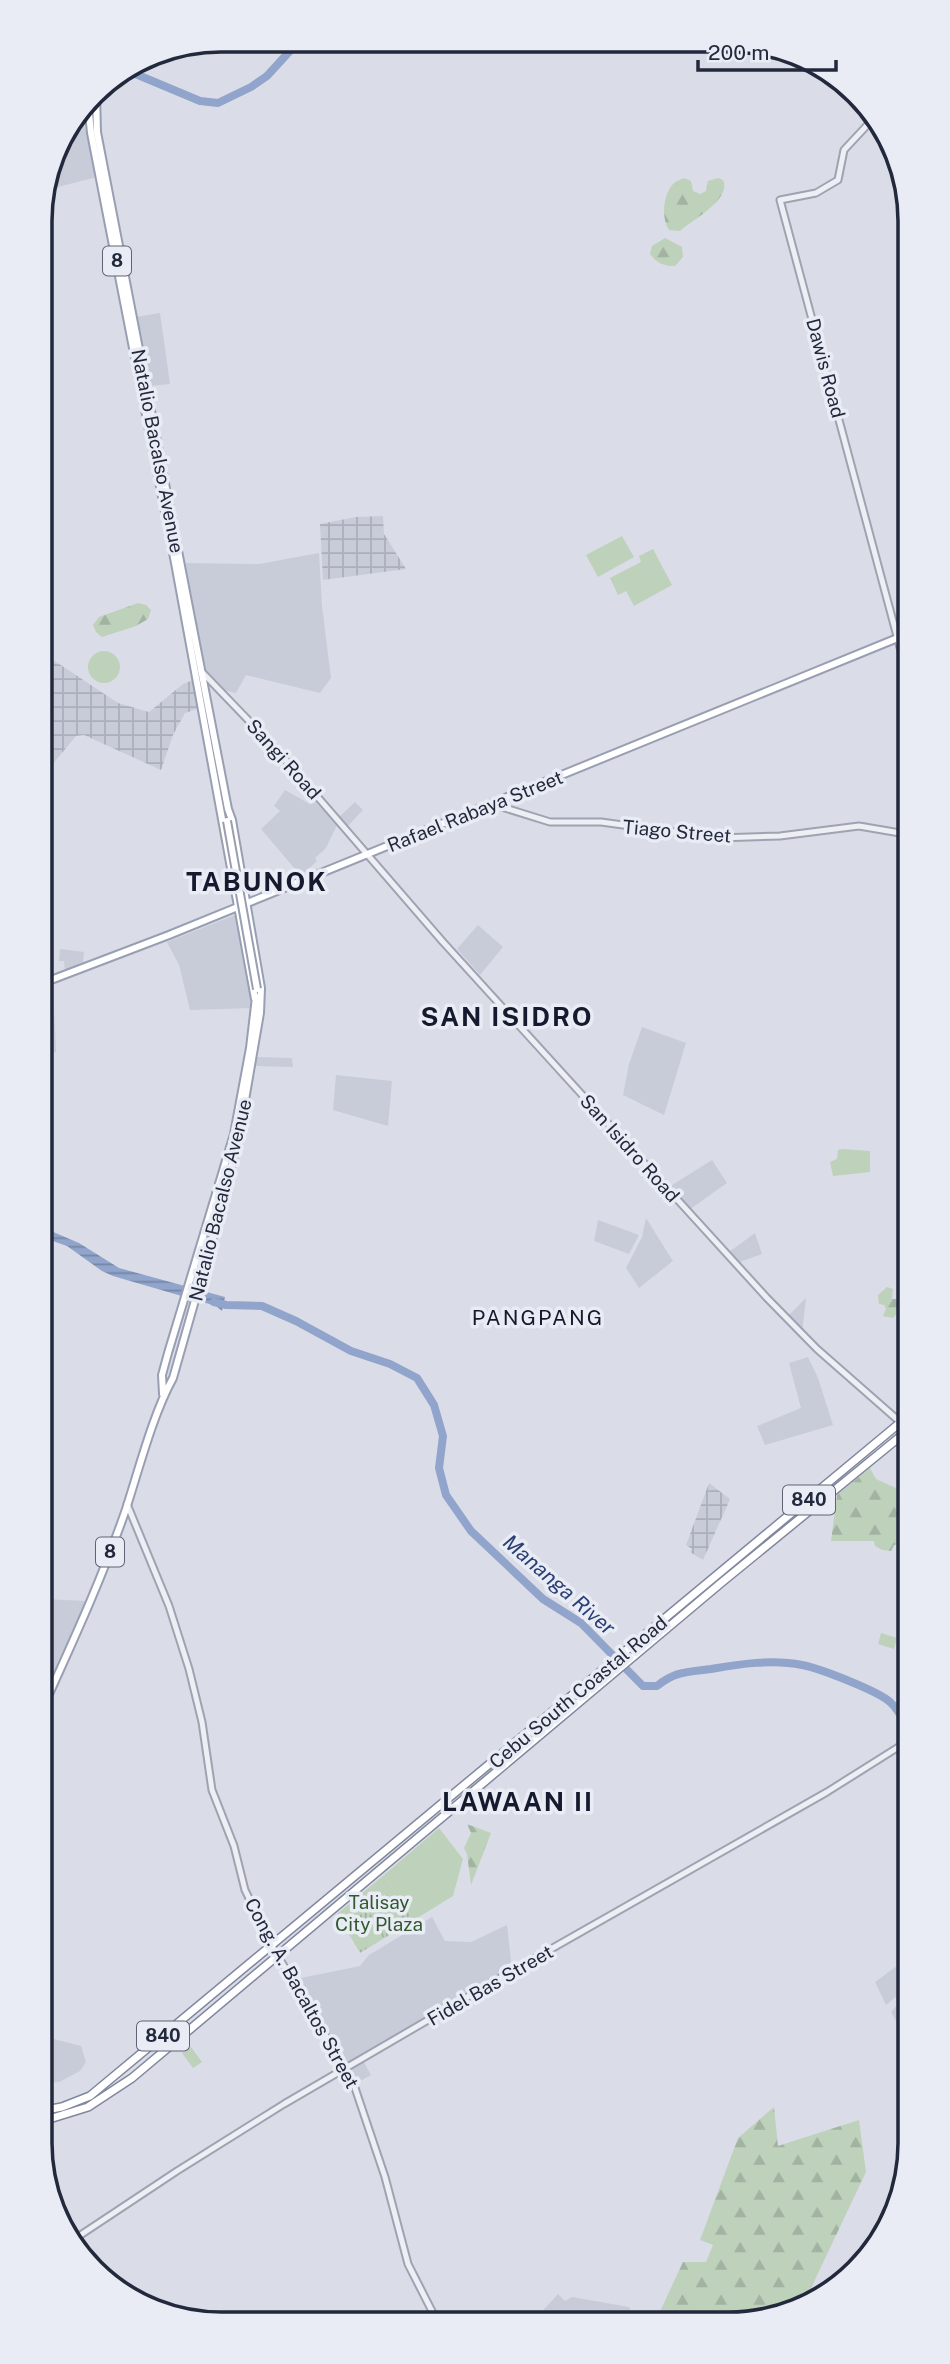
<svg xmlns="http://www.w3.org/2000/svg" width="950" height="2364" font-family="'Public Sans',sans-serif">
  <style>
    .built { fill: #c8ccd9 }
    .industrial { fill: url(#industrial-grid) }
    .grass { fill: #bdd1bb }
    .forest { fill: url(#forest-firs) }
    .park { fill: url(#park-tufts) }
    .water { fill: url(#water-rules) }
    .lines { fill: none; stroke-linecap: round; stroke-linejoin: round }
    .river { stroke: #91a4cb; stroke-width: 8 }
    .minor-casing { stroke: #9fa3b1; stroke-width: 9 }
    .major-casing { stroke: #999fb3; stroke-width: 10 }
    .highway-casing { stroke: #80879e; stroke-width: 10 }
    .minor { stroke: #edeff5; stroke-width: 5 }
    .major { stroke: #fff; stroke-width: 6 }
    .highway { stroke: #fff; stroke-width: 7 }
    .major-bridge-casing { stroke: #999fb3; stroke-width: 10; stroke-linecap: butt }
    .major-bridge { stroke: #fff; stroke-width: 6 }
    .labels { text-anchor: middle; stroke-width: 7; stroke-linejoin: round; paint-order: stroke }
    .shield { fill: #e9ecf4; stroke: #5e6474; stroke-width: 2 }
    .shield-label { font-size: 18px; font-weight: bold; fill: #23293d }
    .street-label { font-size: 19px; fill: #23293d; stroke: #e9ecf4 }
    .park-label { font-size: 19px; fill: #315a2f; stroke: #e9ecf4 }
    .neighbourhood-label { font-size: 21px; letter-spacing: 2px; fill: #161a2e; stroke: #e9ecf4 }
    .water-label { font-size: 21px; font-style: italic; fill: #2a4074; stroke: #e9ecf4 }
    .district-label { font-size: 26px; font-weight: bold; letter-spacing: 2px; fill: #161a2e; stroke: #e9ecf4 }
    .rim { fill: none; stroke: #23293d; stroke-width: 3.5 }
  </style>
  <defs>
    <pattern id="industrial-grid" width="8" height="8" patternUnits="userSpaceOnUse" patternTransform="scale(1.75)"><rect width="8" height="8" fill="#c8ccd9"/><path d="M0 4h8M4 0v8" fill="none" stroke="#acafbb"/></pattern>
    <pattern id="forest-firs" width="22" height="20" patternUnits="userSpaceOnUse" patternTransform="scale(1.75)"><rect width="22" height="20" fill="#bdd1bb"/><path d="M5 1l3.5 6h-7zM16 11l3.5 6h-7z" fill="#a2b3a2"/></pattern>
    <pattern id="park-tufts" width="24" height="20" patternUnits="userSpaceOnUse" patternTransform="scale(1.75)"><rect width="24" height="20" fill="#bdd1bb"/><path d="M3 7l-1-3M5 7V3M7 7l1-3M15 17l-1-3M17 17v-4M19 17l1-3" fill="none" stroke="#a2b3a2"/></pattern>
    <pattern id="water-rules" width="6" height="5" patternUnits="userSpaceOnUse" patternTransform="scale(1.75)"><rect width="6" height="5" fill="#91a4cb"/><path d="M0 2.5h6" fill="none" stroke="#7686a6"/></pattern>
  </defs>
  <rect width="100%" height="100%" fill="#dadde7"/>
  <path class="built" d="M81 112 97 177 46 190 59 141Z
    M160 313 170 384 149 386 136 317Z
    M319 553 322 606 331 678 320 693 246 675 236 693 219 689 202 669 182 563 259 564Z
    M285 790 310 804 315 802 337 825 326 848 315 858 317 861 301 876 261 829 280 811 274 806Z
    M355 802 363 810 348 826 339 817Z
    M235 915 253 1008 190 1010 179 965 167 942Z
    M478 925 503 947 480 975 457 949Z
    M60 949 84 952 83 963 65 971 64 961H59Z
    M53 986 56 1052 43 1055V995L45 994 44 989Z
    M642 1027 686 1043 664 1115 623 1095 629 1064Z
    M257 1057 292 1058 293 1067 255 1066Z
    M336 1075 392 1081 388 1126 333 1110Z
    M712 1160 727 1183 689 1210 669 1187Z
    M646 1218 673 1261 639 1288 626 1268 642 1237Z
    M598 1220 639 1235 629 1254 594 1241Z
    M755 1233 762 1254 737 1263 729 1252Z
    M806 1298 802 1333 787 1317Z
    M808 1357 818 1378 833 1425 765 1445 757 1426 801 1408 789 1363Z
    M45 1599 86 1601 47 1695 45 1694Z
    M432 1917 445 1941 471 1942 507 1925 512 1969 348 2063 296 1979 360 1966 369 1955Z
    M909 1957V1986L886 2005 875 1982Z
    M909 1992V2038L902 2032 891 2012Z
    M46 2037 81 2046 86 2062 80 2071 59 2082 46 2083Z
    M364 2062 371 2075 357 2083 350 2069Z
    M558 2294 565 2301 572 2297 629 2307 634 2318 535 2319Z"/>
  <path class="industrial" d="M383 516 384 534 406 569 323 580 320 524 356 517Z
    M44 654 118 703 149 712 183 684 193 680 197 709 185 713 173 735 161 770 84 735 76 736 42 777V657Z
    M709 1483 730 1499 703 1560 690 1552 692 1549 686 1545Z"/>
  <path class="grass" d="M622 536 634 557 598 577 586 555Z
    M653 549 672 585 634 606 626 591 618 595 610 578 641 562 639 556Z
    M88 667a16 16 0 1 1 32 0a16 16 0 1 1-32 0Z
    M843 1149 870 1151V1172L833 1176 830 1162 837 1159 838 1150Z
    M881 1633 897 1638 894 1649 878 1644Z
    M439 1828 463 1859 453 1896 414 1920 384 1875Z
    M191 2047 202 2062 193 2068 182 2053Z"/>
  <path class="forest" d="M684 178 691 181 693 191 700 194 706 191 708 181 718 178 723 180C732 199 693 220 680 231L669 230C661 218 663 195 673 184 676 181 680 180 684 178Z
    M665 238 682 247 683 257 675 266C663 266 657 263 650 254L652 246Z
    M138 603 146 605 151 610 148 619 136 626 102 637 96 632 93 625 99 617Z
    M887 1287 893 1289 892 1299H902L906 1303 893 1318 883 1316 886 1309 884 1305 879 1304 878 1295Z
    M870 1468 876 1479 907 1493 908 1542 894 1545 891 1551 882 1550 875 1546 874 1541H831L837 1495Z
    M467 1824 491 1833 471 1885 467 1854 464 1848 471 1833Z
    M774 2107 778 2146 859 2120 866 2172 803 2305 775 2318H657L683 2262H706L713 2245 700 2240 738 2138Z"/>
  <path class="park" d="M384 1875 414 1920 360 1953 337 1914Z"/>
  <path class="water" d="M44 1228 79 1243 119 1268 225 1297 222 1311 216 1306 113 1276 102 1271 67 1246 44 1238Z"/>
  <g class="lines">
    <path class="river" d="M126 70 200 101 218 103 251 87 267 76 299 41
      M214 1302 226 1305 262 1306 296 1321 351 1351 390 1364 417 1378 434 1405 443 1436 439 1468 446 1495 471 1531 543 1599 581 1623 643 1686H657C675 1671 688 1672 711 1669 739 1664 773 1659 802 1665 819 1668 878 1691 890 1702 898 1709 903 1719 908 1728"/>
    <g class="minor-casing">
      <path id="minor" d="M872 120 844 150 838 180 816 193 780 200 905 666
        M201 671 277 750 443 942 767 1298 817 1349 907 1428
        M492 804 550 822H601L718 838 780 836 859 826 906 834
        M127 1504 169 1606 189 1669 202 1722 212 1790 234 1846 245 1890 272 1946 353 2082 385 2177 408 2264 436 2319
        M76 2238 177 2171 284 2104 507 1974 827 1792 908 1741
        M869 2256 874 2247"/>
    </g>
    <g class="major-casing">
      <path id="major" d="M88 103 91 133 175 563 255 999
        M43 983 169 935 905 635
        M163 1394 162 1375 168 1353 234 1134 250 1048 256 997
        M45 1703C74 1639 103 1576 126 1509 139 1469 153 1414 173 1378L222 1205 239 1135 260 1013 261 988 232 820 228 809 97 132 96 93"/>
    </g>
    <g class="highway-casing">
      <path id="highway" d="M46 2110 62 2107 90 2096 907 1417
        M46 2120 88 2107 132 2078 721 1583 907 1431"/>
    </g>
    <use href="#minor" class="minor"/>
    <use href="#major" class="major"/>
    <use href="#highway" class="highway"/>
    <g class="major-bridge-casing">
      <path id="major-bridge" d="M227 821 257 989"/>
    </g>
    <use href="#major-bridge" class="major-bridge"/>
  </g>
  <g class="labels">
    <g class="shield">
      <rect x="103" y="246.5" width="28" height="29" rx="5"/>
      <rect x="783" y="1485.5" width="52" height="29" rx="5"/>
      <rect x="96" y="1537.5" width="28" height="29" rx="5"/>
      <rect x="137" y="2021.5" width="52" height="29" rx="5"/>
    </g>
    <g class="shield-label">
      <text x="117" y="267">8</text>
      <text x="809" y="1506">840</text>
      <text x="110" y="1558">8</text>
      <text x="163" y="2042">840</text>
    </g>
    <g class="street-label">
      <text transform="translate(826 368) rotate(75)" y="7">Dawis Road</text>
      <text transform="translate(158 451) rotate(79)" y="7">Natalio Bacalso Avenue</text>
      <text transform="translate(284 759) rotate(48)" y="7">Sangi Road</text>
      <text transform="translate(475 811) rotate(-22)" y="7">Rafael Rabaya Street</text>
      <text transform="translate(677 831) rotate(5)" y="7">Tiago Street</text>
      <text transform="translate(630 1148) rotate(48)" y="7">San Isidro Road</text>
      <text transform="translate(220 1200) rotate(-76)" y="7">Natalio Bacalso Avenue</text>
      <text transform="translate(578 1692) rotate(-40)" y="7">Cebu South Coastal Road</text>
      <text transform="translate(490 1985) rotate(-30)" y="7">Fidel Bas Street</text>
      <text transform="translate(302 1993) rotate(61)" y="7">Cong. A. Bacaltos Street</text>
    </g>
    <g class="park-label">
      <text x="379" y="1909">Talisay<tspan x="379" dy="22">City Plaza</tspan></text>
    </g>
    <g class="neighbourhood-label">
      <text x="538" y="1325">PANGPANG</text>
    </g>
    <g class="water-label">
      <text transform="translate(559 1585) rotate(41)" y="7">Mananga River</text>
    </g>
    <g class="district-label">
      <text x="257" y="891">TABUNOK</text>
      <text x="507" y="1026">SAN ISIDRO</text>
      <text x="518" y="1811">LAWAAN II</text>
    </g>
  </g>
  <path d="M0 0H950V2364H0ZM221 52H729A169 169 0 0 1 898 221V2143A169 169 0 0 1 729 2312H221A169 169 0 0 1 52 2143V221A169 169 0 0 1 221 52Z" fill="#e9ecf4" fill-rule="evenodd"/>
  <path class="rim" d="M221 52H729A169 169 0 0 1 898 221V2143A169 169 0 0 1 729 2312H221A169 169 0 0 1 52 2143V221A169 169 0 0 1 221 52Z"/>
  <path d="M698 60v10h138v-10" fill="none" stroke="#23293d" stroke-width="3.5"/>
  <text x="708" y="60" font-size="21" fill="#23293d" stroke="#e9ecf4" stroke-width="5" paint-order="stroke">200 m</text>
</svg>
